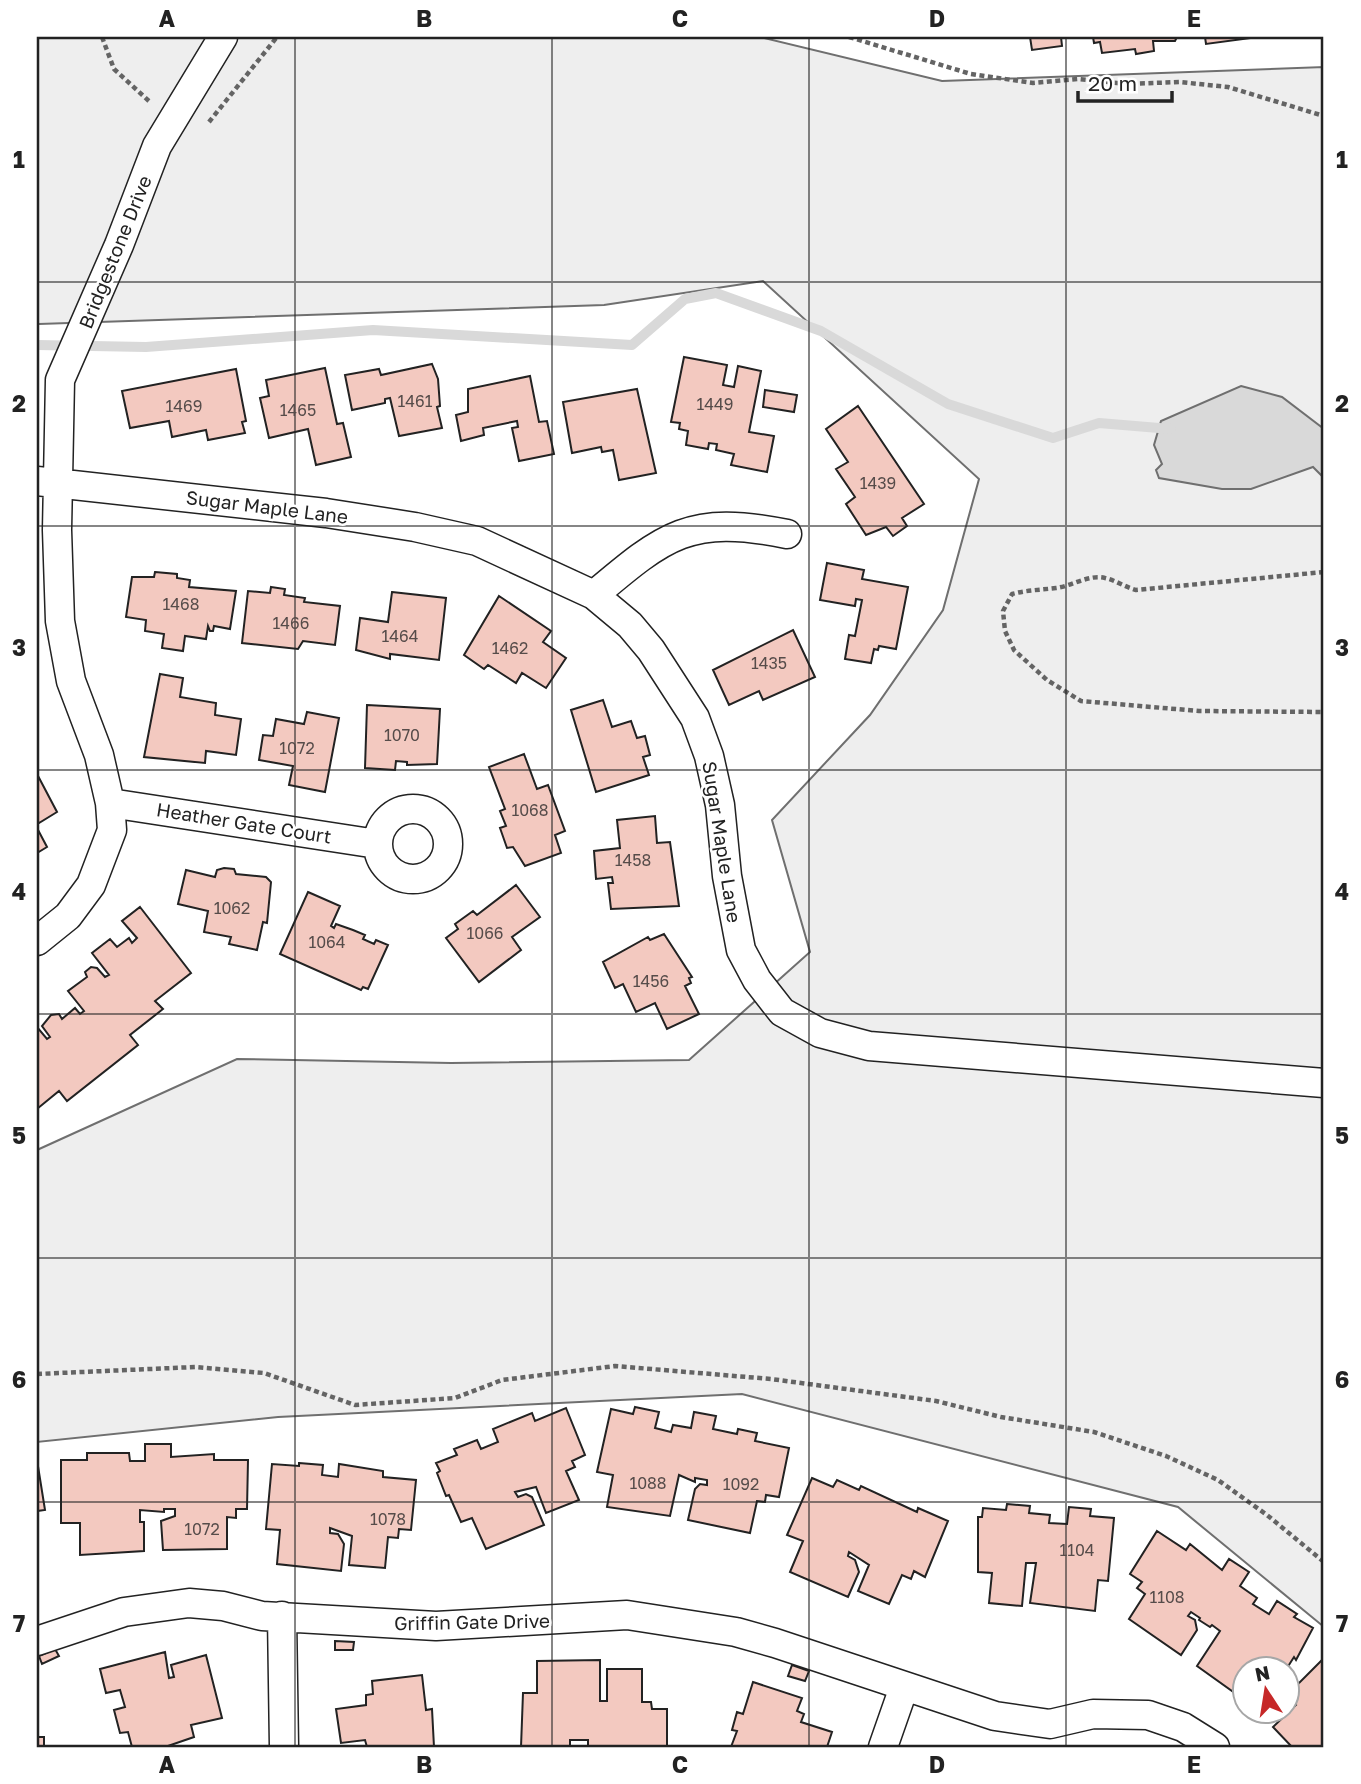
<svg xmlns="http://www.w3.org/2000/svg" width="1361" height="1784" font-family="'Golos Text',sans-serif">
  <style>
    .green { fill: #eee; stroke: #6f6f6f; stroke-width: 2 }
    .water { fill: #d9d9d9; stroke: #6f6f6f; stroke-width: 2 }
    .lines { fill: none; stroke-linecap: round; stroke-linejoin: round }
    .stream { stroke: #d9d9d9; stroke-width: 10 }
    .building { fill: #f3c9c0; stroke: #222; stroke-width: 2 }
    .minor-casing { stroke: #222; stroke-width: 31 }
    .path { stroke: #646464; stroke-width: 4.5; stroke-dasharray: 5 3.5; stroke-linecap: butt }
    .minor { stroke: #fff; stroke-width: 28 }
    .grid { fill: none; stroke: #222; stroke-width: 2; stroke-opacity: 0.55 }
    .labels { text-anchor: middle; stroke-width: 5; stroke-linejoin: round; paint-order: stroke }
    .number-label { font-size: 16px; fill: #564c4a }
    .street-label { font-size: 19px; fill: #222; stroke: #fff }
    .neatline { fill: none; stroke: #222; stroke-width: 2.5 }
    .grid-label { font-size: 23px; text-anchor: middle; font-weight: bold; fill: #222 }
  </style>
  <rect width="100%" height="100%" fill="#fff"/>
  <path class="green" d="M37 37H760L942 81 1324 67V1627L1178 1507 742 1394 278 1417 37 1442V1150L237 1059 451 1063 689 1060 810 952 772 820 870 715 943 610 979 479 763 281 604 305 39 324 37 323Z"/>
  <path class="water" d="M1241 386 1282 397 1324 429V478L1313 467 1251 489H1222L1159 478 1156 470 1162 464 1154 445 1161 421Z"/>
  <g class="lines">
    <path class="stream" d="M37 345 146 347 373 330 632 345 685 299 716 293 821 331 948 404 1053 438 1099 423 1171 429"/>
  </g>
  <path class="building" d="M1030 37H1061L1062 46 1032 50Z
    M1093 37H1177L1175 41H1153L1154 51 1136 54 1135 49 1102 53 1100 42 1094 43Z
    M1205 37H1258L1206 44Z
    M684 357 727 365 723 385 734 387 738 366 761 371 749 432 774 436 767 472 731 465 734 454 716 450 717 444 709 443 708 449 686 445 688 431 679 429 680 423 671 422Z
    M432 364 438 379 440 406 437 407 442 428 399 436 390 398 385 399V403L352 410 345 375 379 369 381 375Z
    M325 368 337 424 343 423 351 457 316 465 308 429 269 438 260 398 269 396 266 380Z
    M236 369 246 421 242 422 245 433 208 440 206 430 172 437 169 421 130 428 122 391Z
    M530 376 539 422 547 421 554 454 519 461 512 428 518 427 517 421 483 428 484 435 461 441 456 415 468 412V389Z
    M637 389 656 473 619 480 613 450 602 452 601 447 572 453 563 402Z
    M765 390 797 395 794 412 763 407Z
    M858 406 924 504 902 518 907 526 893 536 886 527 866 535 846 504 855 497 836 469 848 462 826 429Z
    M827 563 864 570 862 579 908 587 896 649 879 646 878 650 874 649 871 663 845 659 849 635 855 636 862 600 856 599 855 606 820 600Z
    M155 572 177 574V578L190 580 189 587 236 591 230 629 214 626 213 631H210L208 626 206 639 185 636 183 651 162 648 164 634 145 631 146 620 126 617 132 577H154Z
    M271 587 285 589 284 595 305 598 304 602 340 606 335 645 303 641 298 649 242 643 248 591 270 593Z
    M392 592 446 598 439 660 390 654V659L356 650 360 618 388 622Z
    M499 596 551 631 543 642 566 658 546 688 522 673 516 683 488 665 484 669 464 655Z
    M793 630 815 677 763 700 759 691 729 705 713 670Z
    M160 674 183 678 180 697 216 703 215 715 241 719 236 755 206 751 205 763 144 757Z
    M603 700 612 727 631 721 637 738 645 736 650 755 643 757 649 775 596 792 571 710Z
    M367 705 440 709 437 764 407 765V762L396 761 395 770 365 768Z
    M307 712 339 718 325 792 289 785 293 766 259 760 263 735 273 736 276 719 304 724Z
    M524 754 537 789 548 785 565 831 555 835 561 853 525 866 513 847 507 848 500 828 506 826 500 811 505 809 489 767Z
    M37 774 57 812 39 823 37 821Z
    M655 816 657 843 670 842 679 906 611 909 608 883H613L612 877 596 879 594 851 620 848 617 820Z
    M37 828 47 847 37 853Z
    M224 868 234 869 236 874 266 877 271 882 267 923 263 922 257 950 229 944 231 937 204 932 208 911 178 904 186 870 215 877 217 870Z
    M516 885 540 917 512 937 521 950 479 982 446 938 458 929 455 924 473 911 477 915Z
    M308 892 340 906 331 926 334 928 336 924 353 930 365 935 363 939 374 944 376 940 388 945 368 989 363 987 361 990 280 954Z
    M140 907 191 973 155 1001 163 1009 130 1035 138 1045 67 1101 59 1091 37 1109V1027L47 1039 50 1037 42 1026 51 1015 59 1014 62 1019 75 1008 80 1014 84 1011 68 991 87 977 85 972 91 967 97 968 105 977 109 975 92 953 110 939 117 947 129 938 132 943 137 938 122 921Z
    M664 934 692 977 689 978 691 983 685 986 699 1014 667 1029 655 1003 636 1012 623 984 615 988 603 962 648 937 650 940Z
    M635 1407 659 1412 655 1428 671 1432 673 1425 691 1428 694 1412 716 1416 713 1429 737 1434 738 1429 757 1433 755 1441 789 1448 779 1497 766 1495 765 1502 757 1501 750 1533 688 1520 695 1489 700 1484 707 1485V1480L695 1478V1482L679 1475 670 1516 607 1507 613 1475 597 1472 611 1409 633 1414Z
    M566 1408 585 1455 572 1461 575 1467 566 1471 579 1500 546 1513 536 1487 515 1492 518 1497 526 1494 532 1497 544 1525 486 1549 472 1518 461 1522 449 1495 446 1496 437 1473 440 1471 436 1463 457 1455 454 1449 477 1440 481 1449 498 1442 493 1429 532 1413 535 1421Z
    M145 1444H171V1457L214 1454V1460H248L247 1509H236V1518L227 1517V1549L163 1550 161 1521 175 1516V1509H164V1512L140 1510V1522H144V1551L80 1555V1523H61V1460H87V1453H129L130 1461H145Z
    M37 1460 45 1510 37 1511Z
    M299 1463 323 1465 322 1475 338 1477 339 1464 383 1471V1477L416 1480 411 1530 399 1529 398 1538 388 1537 385 1568 349 1565 352 1536 330 1528V1533L338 1534 344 1544 341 1571 277 1564 280 1530 266 1529 272 1464 299 1466Z
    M812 1478 833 1487 837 1480 859 1490 861 1486 917 1512 918 1508 948 1521 925 1577 914 1571 911 1579 902 1575 889 1604 858 1591 869 1565 849 1552 848 1556 855 1560 859 1572 848 1597 790 1572 803 1541 787 1535Z
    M1007 1504 1030 1506 1029 1513 1050 1515 1049 1523 1067 1524 1069 1507 1091 1509 1090 1516 1114 1518 1108 1581 1098 1580 1095 1611 1030 1603 1036 1563H1026L1022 1606 989 1603 992 1573 978 1572V1517H982L983 1508 1006 1510Z
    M1157 1531 1186 1550 1190 1544 1222 1570 1229 1559 1249 1572 1240 1586 1257 1598 1253 1604 1269 1614 1277 1601 1297 1614 1294 1617 1313 1628 1296 1660 1294 1657 1287 1668H1246V1701L1197 1666 1220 1631 1212 1625 1210 1627 1199 1620 1200 1618 1191 1612 1188 1616 1195 1620 1197 1630 1181 1655 1129 1619 1145 1594 1137 1588 1142 1582 1130 1574Z
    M335 1641 354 1642 353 1650H335Z
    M55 1649 59 1656 42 1664 39 1656Z
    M165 1652 169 1678 174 1677 171 1665 206 1655 222 1718 191 1725 194 1737 165 1747H132L128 1732 120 1733 114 1710 125 1707 120 1690 106 1693 100 1669Z
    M1324 1658V1747H1292L1273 1727 1296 1705 1288 1694Z
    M600 1660V1701H607V1669H642V1702H651L652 1709H667V1747H588V1740H570V1747H521L523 1693H537V1661Z
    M792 1665 809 1671 805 1681 788 1676Z
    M422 1675 426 1710 432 1709 434 1747H367L365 1740 341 1743 336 1709 366 1705V1695L373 1694 372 1681Z
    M753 1682 802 1698 797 1711 804 1714 801 1722 832 1732 827 1747H731L737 1731 732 1730 737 1712 743 1714Z
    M37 1737H44V1747H37Z"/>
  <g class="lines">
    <g class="minor-casing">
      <path id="minor" d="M37 481 326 513 415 527 477 541 594 595 630 625 651 650 695 718 709 756 720 805 727 876 741 950 757 980 782 1012 820 1033 869 1046 1324 1083
        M594 595C665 535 690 514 787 534
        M110 803 377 844
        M378 844a35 35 0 1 1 70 0a35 35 0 1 1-70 0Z
        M37 941 68 916 91 885 112 830 110 803 99 755 71 681 60 621 57 530 60 380 119 245 157 146 223 37
        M282 1616 284 1747
        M37 1641 124 1612 189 1603 223 1606 262 1616 436 1626 627 1615 736 1632 775 1643 995 1716 1050 1724 1093 1714 1148 1715 1183 1727 1215 1747
        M883 1747 904 1687"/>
    </g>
    <path class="path" d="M102 37 114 69 150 102
      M849 37 971 74 1033 83 1078 79 1127 84 1180 82 1228 87 1324 116
      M209 122 277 37
      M1324 572 1136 590C1125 587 1115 580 1105 578 1089 574 1072 586 1056 588 1040 590 1027 590 1012 594L1003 611 1005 631 1014 650 1047 680 1081 701 1199 711 1324 712
      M37 1374 195 1367 264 1373 355 1405 455 1398 502 1380 615 1366 771 1379 936 1401 1001 1417 1094 1432 1166 1456 1218 1480 1267 1515 1324 1562"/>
    <use href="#minor" class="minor"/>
  </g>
  <path class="grid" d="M295 37V1747M552 37V1747M809 37V1747M1066 37V1747M37 282H1324M37 526H1324M37 770H1324M37 1014H1324M37 1258H1324M37 1502H1324"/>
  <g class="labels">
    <g class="number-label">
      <text x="415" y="407">1461</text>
      <text x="715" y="410">1449</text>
      <text x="184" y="412">1469</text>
      <text x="298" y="416">1465</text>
      <text x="878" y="489">1439</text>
      <text x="181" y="610">1468</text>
      <text x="291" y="629">1466</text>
      <text x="400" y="642">1464</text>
      <text x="510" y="654">1462</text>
      <text x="769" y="669">1435</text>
      <text x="402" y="741">1070</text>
      <text x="297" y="754">1072</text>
      <text x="530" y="816">1068</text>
      <text x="633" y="866">1458</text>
      <text x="232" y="914">1062</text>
      <text x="485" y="939">1066</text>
      <text x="327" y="948">1064</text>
      <text x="651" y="987">1456</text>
      <text x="648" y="1489">1088</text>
      <text x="741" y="1490">1092</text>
      <text x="388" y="1525">1078</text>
      <text x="202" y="1535">1072</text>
      <text x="1077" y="1556">1104</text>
      <text x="1167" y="1603">1108</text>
    </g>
    <g class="street-label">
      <text transform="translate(115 252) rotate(-68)" y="7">Bridgestone Drive</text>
      <text transform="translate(267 507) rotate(7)" y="7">Sugar Maple Lane</text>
      <text transform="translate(244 823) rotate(9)" y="7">Heather Gate Court</text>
      <text transform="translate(722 842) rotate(81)" y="7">Sugar Maple Lane</text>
      <text transform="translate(472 1622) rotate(-1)" y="7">Griffin Gate Drive</text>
    </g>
  </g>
  <rect width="1361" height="1784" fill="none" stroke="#ffffff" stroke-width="77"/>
  <g transform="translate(1266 1690) rotate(348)"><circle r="33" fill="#ffffff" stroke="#a7a7a7" stroke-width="2"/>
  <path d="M0-5L12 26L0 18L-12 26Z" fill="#c62828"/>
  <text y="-10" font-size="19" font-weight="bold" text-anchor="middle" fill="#222222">N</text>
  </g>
  <path d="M1078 91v10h94v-10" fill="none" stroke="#222222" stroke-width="3.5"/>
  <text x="1088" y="91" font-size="21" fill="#222222" stroke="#ffffff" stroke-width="5" paint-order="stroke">20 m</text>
  <rect x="38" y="38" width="1284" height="1708" class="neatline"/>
  <g class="grid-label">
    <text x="167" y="27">A</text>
    <text x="424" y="27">B</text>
    <text x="680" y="27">C</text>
    <text x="937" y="27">D</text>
    <text x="1194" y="27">E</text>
    <text x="19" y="168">1</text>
    <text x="1342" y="168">1</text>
    <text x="19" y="412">2</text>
    <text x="1342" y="412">2</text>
    <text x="19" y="656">3</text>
    <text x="1342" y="656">3</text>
    <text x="19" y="900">4</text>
    <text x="1342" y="900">4</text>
    <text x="19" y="1144">5</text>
    <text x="1342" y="1144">5</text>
    <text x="19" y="1388">6</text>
    <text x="1342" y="1388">6</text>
    <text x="19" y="1632">7</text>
    <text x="1342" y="1632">7</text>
    <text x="167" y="1773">A</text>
    <text x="424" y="1773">B</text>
    <text x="680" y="1773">C</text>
    <text x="937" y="1773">D</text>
    <text x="1194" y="1773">E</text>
  </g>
</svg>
